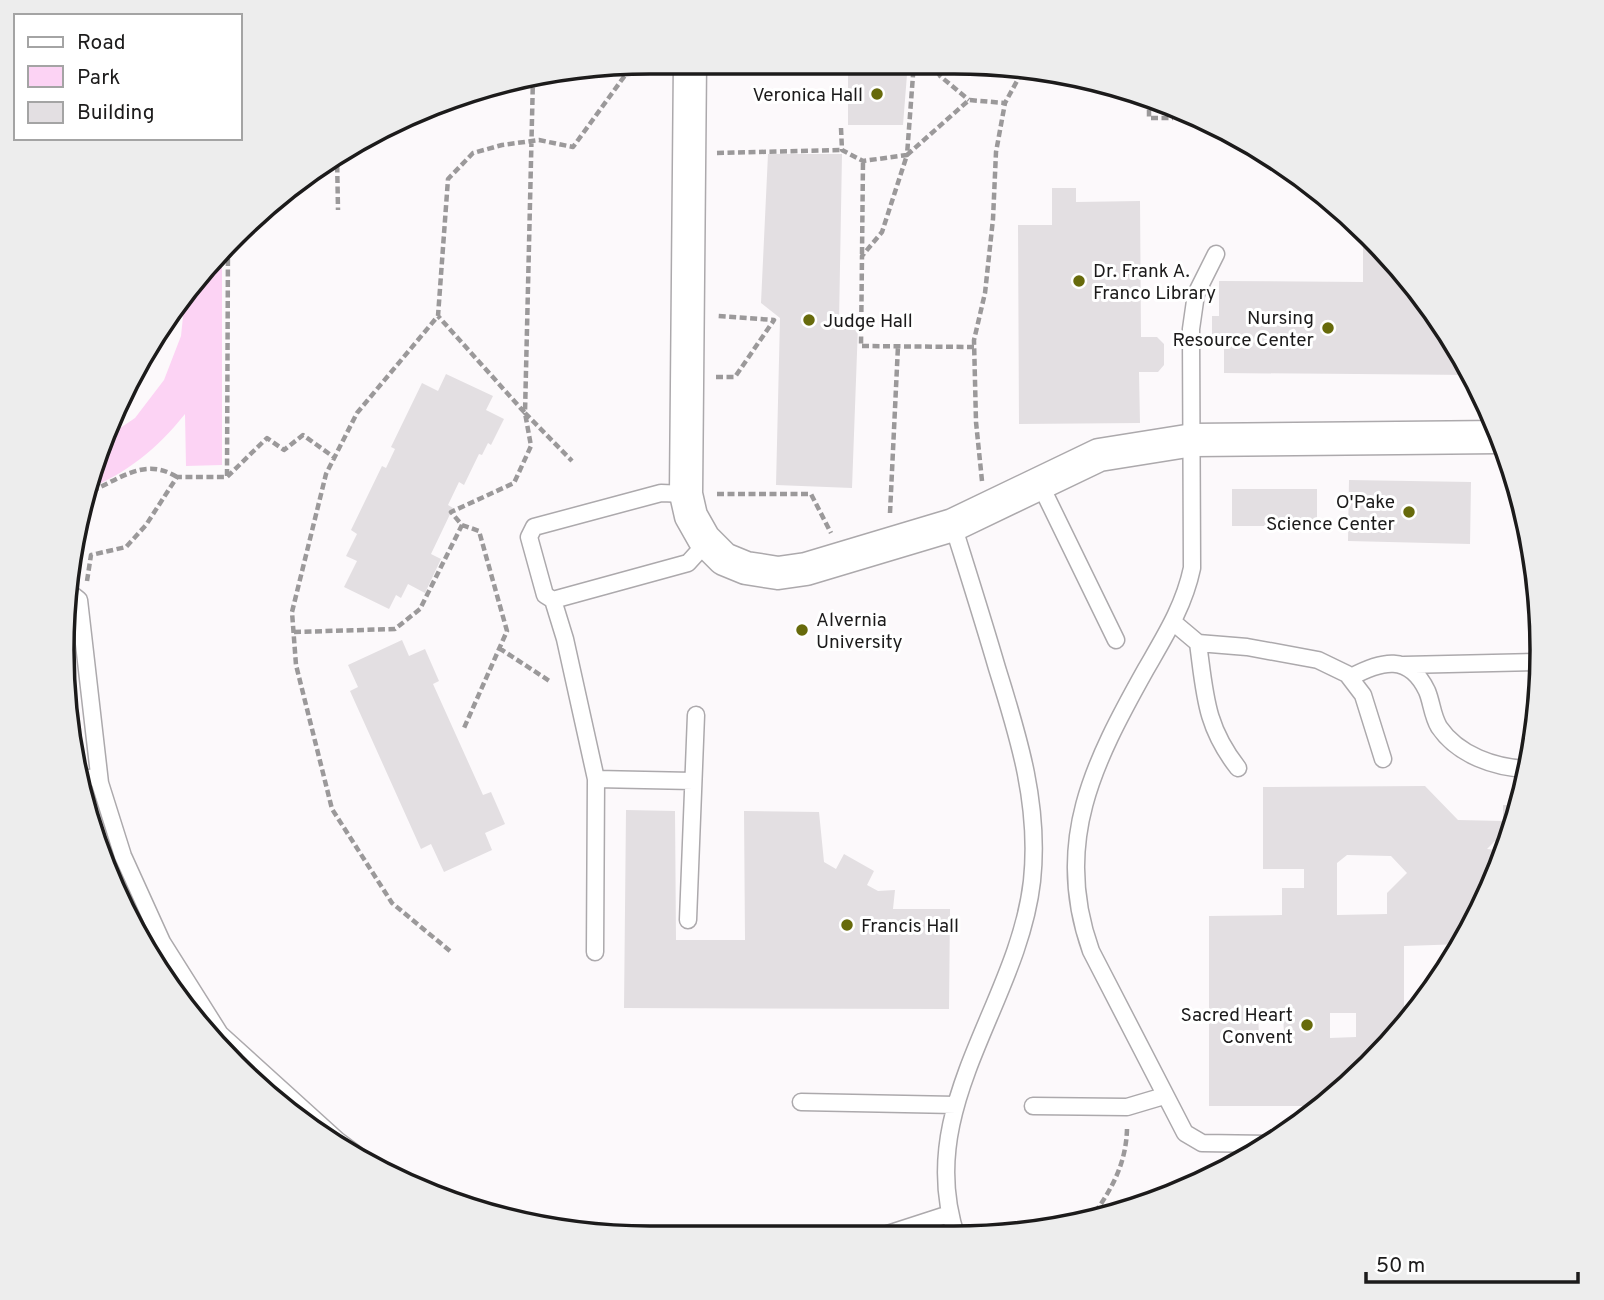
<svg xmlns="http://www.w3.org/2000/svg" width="1604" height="1300" font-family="Overpass,sans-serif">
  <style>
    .green { fill: #fcd3f4 }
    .building { fill: #e3dfe2; fill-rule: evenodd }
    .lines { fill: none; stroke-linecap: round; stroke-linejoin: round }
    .lane-casing { stroke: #aca9ac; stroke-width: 19 }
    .street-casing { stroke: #aca9ac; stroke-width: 35 }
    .path { stroke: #9b999a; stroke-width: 4.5; stroke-dasharray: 7 3.5; stroke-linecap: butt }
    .lane { stroke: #fff; stroke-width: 16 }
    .street { stroke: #fff; stroke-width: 32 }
    .poi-dot { fill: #676a0b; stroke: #fff; stroke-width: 2.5 }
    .labels { text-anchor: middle; stroke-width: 6; stroke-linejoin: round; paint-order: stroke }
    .poi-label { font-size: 19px; fill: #1c1b1b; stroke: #fff; text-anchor: end }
    .rim { fill: none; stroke: #1c1b1b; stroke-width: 3.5 }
  </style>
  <rect width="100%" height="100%" fill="#fcf9fb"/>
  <path class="green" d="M222 249V465L186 466 185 414C156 450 127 473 84 491L107 437 135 418 164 380 181 336 185 297Z"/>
  <path class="building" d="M764 62H835V66L764 65Z
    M848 62H908L903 125H848Z
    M768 154H842L839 323 858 326 852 488 776 485 780 318 761 303Z
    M1052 188H1076V202L1140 201 1141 337H1157L1164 344V365L1158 372H1139L1140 423 1019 424 1018 225H1052Z
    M1363 230 1421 292 1472 375 1224 373V340H1212V316H1219V281L1363 282Z
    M446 374 493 396 486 410 504 419 491 445 488 443 482 455 479 454 464 485 459 482 448 505 453 508 431 554 441 559 425 593 408 584 401 598 396 595 389 609 344 587 357 561 346 556 357 534 351 530 382 466 386 468 395 449 391 447 422 383 438 391Z
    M1349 480 1471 482 1470 544 1348 541Z
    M1232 489H1317V526H1232Z
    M402 640 409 656 425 649 439 681 433 684 483 795 491 792 505 824 485 833 492 850 444 872 431 844 421 849 350 691 358 687 348 665Z
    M1425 786 1458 820 1503 821V805H1515V792H1522L1511 841H1495L1487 849 1506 851 1464 944 1404 946V1027L1325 1106H1209V916L1282 915V888H1304V869H1263V787ZM1347 855 1391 856 1407 873 1387 893V914L1337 915V863ZM1258 1011H1283L1284 1036 1259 1037ZM1330 1013H1356V1037L1330 1038Z
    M626 810 675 811 676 940H745L744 811 819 812 824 862 836 869 844 854 874 871 867 885 878 891 895 890 893 909H950L949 1009 624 1008Z"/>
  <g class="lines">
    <g class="lane-casing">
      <path id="lane" d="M1216 254 1196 294 1191 329 1192 568C1184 606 1165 636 1146 669 1094 762 1052 843 1091 951L1185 1133 1202 1143 1270 1144
        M1040 484 1116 640
        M686 494 661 493 534 527 529 537 545 595 553 600 688 563 707 542
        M953 525C968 573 983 620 997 668 1019 738 1040 806 1032 881 1018 1005 912 1108 957 1238
        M69 592 79 600 100 783 123 856 162 942 220 1034 337 1140 376 1169 419 1189
        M553 600 565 639 596 779 595 952
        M1173 622 1198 643 1247 647 1318 660 1347 674 1363 695 1383 759
        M1198 643C1205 694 1205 726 1238 768
        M1404 665 1540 662
        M1351 677C1381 661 1409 653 1427 691 1432 703 1432 715 1439 727 1458 755 1495 768 1528 769
        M596 779 693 781
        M78 780 99 776
        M688 920 696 715
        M801 1102 956 1105
        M1033 1106 1127 1107 1164 1096
        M875 1238 949 1214"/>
    </g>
    <g class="street-casing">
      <path id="street" d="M690 61 686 494 691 516 704 539 724 559 746 568 778 573 806 569 953 525 1099 455 1193 440 1500 437"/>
    </g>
    <path class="path" d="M932 62 940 76 969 100
      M533 77 525 413 572 461
      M1149 99V118H1173
      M841 128 842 150 863 161 907 155 914 62
      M717 153 842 150
      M337 155 338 210
      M862 254 863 161
      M974 347 861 346 862 256 882 232 907 155 969 100 1005 103 1023 70
      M716 377H735L774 320 717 316
      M227 476 228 241
      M982 481 976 422 974 340 985 293 993 219 996 152 1005 103
      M717 494H811L831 533
      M82 495C116 483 142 455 177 477
      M890 513 898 346
      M462 525 479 531 507 631 464 728
      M87 581 91 555 126 547 146 525 177 477H227L267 438 284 450 303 435 335 458
      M294 632 395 629 420 609 462 525 451 512 514 483 531 446 525 413 438 316
      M499 648 551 682
      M450 951 392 903 332 809 296 665 292 612 326 474 357 413 438 316 448 179 473 153 502 145 539 140 573 147 634 63
      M1089 1221C1110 1192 1126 1166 1127 1129"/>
    <use href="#lane" class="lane"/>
    <use href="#street" class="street"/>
  </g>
  <g class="poi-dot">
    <circle cx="877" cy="94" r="7"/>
    <circle cx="1079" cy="281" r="7"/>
    <circle cx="809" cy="320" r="7"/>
    <circle cx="1328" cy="328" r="7"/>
    <circle cx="1409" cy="512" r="7"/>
    <circle cx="802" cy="630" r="7"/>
    <circle cx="847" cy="925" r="7"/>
    <circle cx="1307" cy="1025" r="7"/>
  </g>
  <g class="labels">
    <g class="poi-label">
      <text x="863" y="101">Veronica Hall</text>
      <text x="1093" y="277" text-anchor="start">Dr. Frank A.<tspan x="1093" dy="22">Franco Library</tspan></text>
      <text x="1314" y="324">Nursing<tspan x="1314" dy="22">Resource Center</tspan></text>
      <text x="823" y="327" text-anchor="start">Judge Hall</text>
      <text x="1395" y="508">O'Pake<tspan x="1395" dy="22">Science Center</tspan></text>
      <text x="816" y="626" text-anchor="start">Alvernia<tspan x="816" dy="22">University</tspan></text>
      <text x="861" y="932" text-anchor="start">Francis Hall</text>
      <text x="1293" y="1021">Sacred Heart<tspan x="1293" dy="22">Convent</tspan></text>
    </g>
  </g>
  <path d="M0 0H1604V1300H0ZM650 74H954A576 576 0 0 1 1530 650V650A576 576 0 0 1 954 1226H650A576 576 0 0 1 74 650V650A576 576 0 0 1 650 74Z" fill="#ededed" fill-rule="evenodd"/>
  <path class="rim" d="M650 74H954A576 576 0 0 1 1530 650V650A576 576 0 0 1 954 1226H650A576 576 0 0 1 74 650V650A576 576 0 0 1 650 74Z"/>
  <rect x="14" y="14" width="228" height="126" fill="#ffffff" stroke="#a4a4a4" stroke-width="2"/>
  <rect x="28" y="37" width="35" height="10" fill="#ffffff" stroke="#a4a4a4" stroke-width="2"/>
  <text x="77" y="49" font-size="21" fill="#1c1b1b">Road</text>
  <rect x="28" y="66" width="35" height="21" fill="#fcd3f4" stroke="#a4a4a4" stroke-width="2"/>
  <text x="77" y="84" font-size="21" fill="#1c1b1b">Park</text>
  <rect x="28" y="102" width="35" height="21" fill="#e3dfe2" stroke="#a4a4a4" stroke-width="2"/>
  <text x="77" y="119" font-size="21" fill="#1c1b1b">Building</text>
  <path d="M1366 1272v10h212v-10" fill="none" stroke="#1c1b1b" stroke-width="3.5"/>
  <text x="1376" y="1272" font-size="21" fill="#1c1b1b" stroke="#ffffff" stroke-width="5" paint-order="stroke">50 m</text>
</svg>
